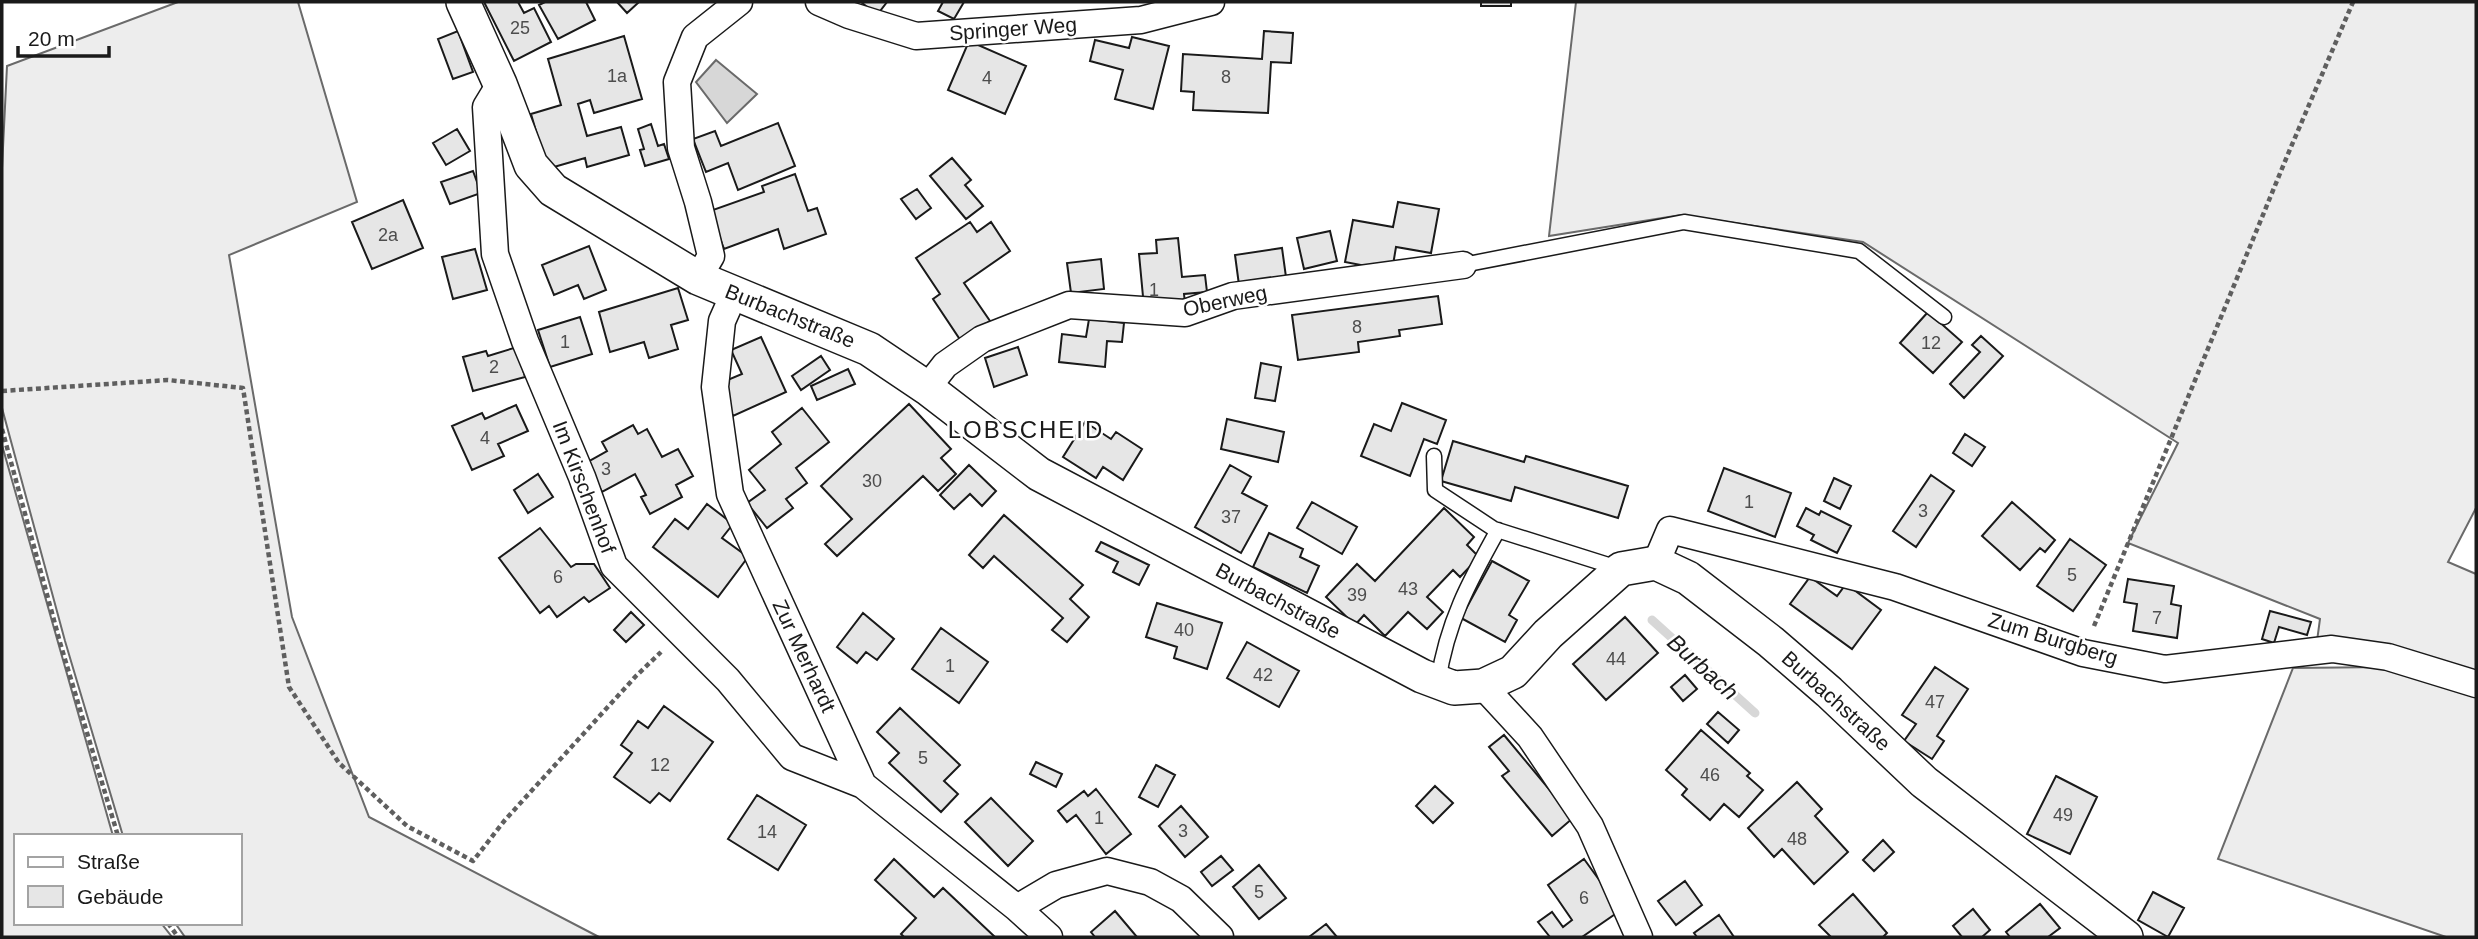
<svg xmlns="http://www.w3.org/2000/svg" width="2478" height="939" font-family="Arial,sans-serif">
  <style>
    .built { fill: #ededed; stroke: #6a6a6a; stroke-width: 2 }
    .water { fill: #d7d7d7; stroke: #6a6a6a; stroke-width: 2 }
    .lines { fill: none; stroke-linecap: round; stroke-linejoin: round }
    .stream { stroke: #d7d7d7; stroke-width: 9 }
    .building { fill: #e6e6e6; stroke: #1a1a1a; stroke-width: 2 }
    .service-casing { stroke: #1a1a1a; stroke-width: 17 }
    .minor-casing { stroke: #1a1a1a; stroke-width: 29 }
    .tertiary-casing { stroke: #1a1a1a; stroke-width: 36 }
    .path { stroke: #5f5f5f; stroke-width: 4.5; stroke-dasharray: 5 3.5; stroke-linecap: butt }
    .service { stroke: #fff; stroke-width: 14 }
    .minor { stroke: #fff; stroke-width: 26 }
    .tertiary { stroke: #fff; stroke-width: 33 }
    .labels { text-anchor: middle; stroke-width: 5; stroke-linejoin: round; paint-order: stroke }
    .number-label { font-size: 18px; fill: #4d4d4d }
    .street-label { font-size: 21px; fill: #1a1a1a; stroke: #fff }
    .water-label { font-size: 23px; font-style: italic; fill: #1a1a1a; stroke: #fff }
    .quarter-label { font-size: 24px; letter-spacing: 2px; fill: #1a1a1a; stroke: #fff }
  </style>
  <rect width="100%" height="100%" fill="#fff"/>
  <path class="built" d="M178 2H298L357 202 229 255 292 617 369 817 599 937H185L175 923H240V836H123L65 641 2 408V168L7 66Z
    M1576 2H2476V508L2448 562 2476 574V670L2473 676 2317 641 2320 619 2128 543 2178 443 1863 242 1681 215 1549 236Z
    M2 445 113 836H16V923H161L172 937H2Z
    M2386 667 2476 692V937H2446L2218 859 2293 668Z"/>
  <path class="water" d="M716 60 757 94 727 123 696 82Z"/>
  <g class="lines">
    <path class="stream" d="M1652 620 1755 713"/>
  </g>
  <path class="building" d="M484 2H518L524 13 534 8 551 42 514 61Z
    M545 2H586L595 20 558 39 539 5Z
    M617 2H639L627 13Z
    M861 2H887L877 15Z
    M943 2H964L954 19 938 11Z
    M1481 2H1511V6H1481Z
    M458 31 473 72 453 79 438 39Z
    M1264 31 1293 33 1291 63 1271 62 1268 113 1193 110 1194 92 1181 91 1183 54 1262 59Z
    M624 36 642 99 594 113 590 100 578 104 587 136 621 127 629 155 587 167 585 158 547 169 531 114 561 105 548 59Z
    M1132 37 1169 46 1153 109 1115 99 1123 70 1090 61 1095 40 1129 48Z
    M969 41 1026 66 1005 114 948 90Z
    M778 123 795 166 738 190 728 163 706 172 693 139 715 131 721 146Z
    M651 124 658 146 664 144 669 159 645 166 640 150 644 149 638 129Z
    M457 129 470 151 446 165 433 143Z
    M952 158 971 180 965 185 983 206 966 219 930 176Z
    M473 171 481 193 450 204 441 182Z
    M795 174 808 211 817 208 826 234 784 249 778 229 724 249 710 211 764 192 762 186Z
    M917 189 931 208 916 219 901 199Z
    M403 200 423 248 372 269 352 222Z
    M1398 202 1439 209 1431 253 1396 247 1392 271 1345 262 1353 220 1393 227Z
    M970 222 977 232 991 222 1010 251 964 283 990 321 961 341 933 299 940 294 916 258Z
    M1330 231 1337 261 1304 269 1297 238Z
    M1178 238 1182 277 1205 275 1207 292 1184 294 1185 303 1144 307 1139 254 1157 253 1156 240Z
    M589 246 606 290 584 299 578 285 554 295 542 265Z
    M1282 248 1286 277 1239 285 1235 255Z
    M475 249 487 290 453 299 442 257Z
    M1101 259 1104 289 1071 293 1067 263Z
    M678 288 688 320 671 325 678 349 649 358 644 342 610 352 599 312Z
    M1438 296 1442 324 1399 330 1400 336 1358 342 1359 352 1298 360 1292 315Z
    M1928 312 1962 342 1933 373 1900 343Z
    M580 317 592 354 550 367 538 330Z
    M1089 319 1124 323 1122 342 1107 341 1105 367 1059 362 1062 334 1086 337Z
    M1981 336 2003 356 1964 398 1950 384 1980 352 1972 345Z
    M761 337 786 392 733 416 718 384 742 374 731 350Z
    M517 347 525 377 473 391 463 357 486 351 488 356Z
    M1018 347 1027 375 994 387 985 358Z
    M821 356 830 370 801 390 792 376Z
    M1261 363 1281 367 1275 401 1255 398Z
    M848 369 855 384 817 400 811 386Z
    M1402 403 1446 420 1437 444 1424 439 1410 476 1361 456 1374 424 1391 431Z
    M909 404 951 449 941 458 956 474 938 491 923 476 837 556 825 544 852 519 821 486Z
    M516 405 528 431 498 444 504 456 472 470 452 426 482 413 485 419Z
    M802 408 829 442 796 468 807 483 786 499 793 508 767 528 747 503 765 490 749 470 781 444 772 432Z
    M1227 419 1284 432 1278 462 1221 449Z
    M1085 422 1111 439 1116 432 1142 449 1123 480 1103 467 1096 478 1063 457Z
    M633 425 638 434 647 429 662 457 678 449 693 476 676 485 682 497 650 514 641 497 646 495 635 474 602 492 586 463 607 451 602 442Z
    M1965 434 1985 447 1972 466 1953 453Z
    M1453 441 1524 462 1526 456 1628 486 1618 518 1515 487 1511 501 1441 481Z
    M969 465 996 491 982 506 970 494 954 509 940 495Z
    M1230 465 1251 477 1242 493 1267 506 1241 553 1195 527Z
    M1724 468 1791 493 1775 537 1708 511Z
    M538 474 553 497 528 513 514 490Z
    M1931 475 1954 491 1916 547 1893 531Z
    M1834 478 1851 486 1840 509 1824 501Z
    M1312 502 1357 527 1342 554 1297 528Z
    M2012 502 2055 540 2045 552 2040 548 2020 570 1982 536Z
    M707 504 733 524 722 538 748 557 718 597 653 547 675 519 688 529Z
    M1444 508 1474 537 1467 545 1479 557 1460 577 1453 570 1427 597 1443 612 1427 629 1408 612 1385 636 1364 615 1355 625 1326 597 1357 564 1375 581Z
    M1806 508 1819 515 1821 511 1851 526 1837 553 1811 540 1814 535 1797 526Z
    M1004 515 1083 585 1070 599 1089 617 1067 642 1052 630 1063 618 994 556 983 568 969 555Z
    M540 528 571 567 576 564H594L610 588 589 602 584 597 557 617 549 606 540 613 499 558Z
    M1269 533 1303 549 1300 557 1319 566 1307 593 1253 567Z
    M2070 539 2106 565 2073 611 2037 586Z
    M1101 542 1149 565 1139 585 1113 572 1118 562 1096 551Z
    M1492 561 1529 581 1509 615 1517 620 1505 642 1461 618Z
    M1810 577 1837 596 1846 584 1881 610 1852 649 1790 604Z
    M2128 579 2174 586 2171 604 2181 606 2177 638 2133 631 2137 604 2124 602Z
    M1157 603 1222 623 1207 669 1174 658 1177 647 1146 637Z
    M2270 611 2311 622 2307 635 2279 627 2274 643 2262 639Z
    M631 612 644 625 626 642 614 630Z
    M863 613 894 639 877 660 866 652 857 663 837 647Z
    M1625 617 1658 653 1606 700 1573 664Z
    M941 628 988 662 959 703 912 669Z
    M1247 642 1299 671 1279 707 1227 678Z
    M1935 667 1968 689 1937 736 1944 741 1932 759 1904 741 1916 724 1902 715Z
    M1685 675 1697 689 1683 701 1671 687Z
    M664 706 713 742 670 801 659 793 650 803 614 777 632 753 621 745 638 721 648 728Z
    M900 708 960 765 944 781 958 794 941 812 889 763 899 753 877 732Z
    M1718 712 1739 730 1728 743 1707 724Z
    M1701 730 1750 773 1747 776 1763 790 1739 817 1724 804 1710 820 1682 795 1687 789 1666 770Z
    M1504 735 1573 818 1552 836 1502 776 1509 771 1489 747Z
    M1036 762 1062 774 1056 787 1030 774Z
    M1156 765 1175 775 1158 807 1139 797Z
    M2056 776 2097 797 2070 854 2027 834Z
    M1797 782 1822 809 1815 816 1848 852 1814 884 1782 849 1774 857 1748 828Z
    M1435 786 1453 803 1433 823 1416 806Z
    M1096 789 1131 834 1106 854 1076 815 1067 822 1058 811 1084 791 1088 796Z
    M757 795 806 825 778 870 728 839Z
    M991 798 1033 841 1008 866 965 822Z
    M1181 806 1208 837 1185 857 1159 826Z
    M1883 840 1894 852 1874 871 1863 860Z
    M1221 856 1233 870 1212 886 1201 872Z
    M894 859 934 897 943 888 995 937H904L901 934 916 918 875 880Z
    M1584 859 1621 910 1582 937H1550L1538 922 1552 912 1563 927 1572 920 1548 885Z
    M1259 865 1286 898 1259 919 1233 887Z
    M1685 881 1702 905 1676 925 1658 901Z
    M2153 892 2184 908 2168 937 2138 920Z
    M1853 894 1887 933 1883 937H1831L1819 925Z
    M2040 904 2060 928 2048 937H2010L2006 932Z
    M1973 909 1990 930 1982 937H1962L1953 926Z
    M1115 911 1137 937H1095L1091 932Z
    M1719 915 1734 937H1697L1694 933Z
    M1326 924 1337 937H1309Z"/>
  <g class="lines">
    <g class="service-casing">
      <path id="service" d="M1463 265 1684 222 1859 251 1944 317
        M1434 456 1435 490 1494 529 1621 569
        M1438 682C1447 622 1469 582 1498 530"/>
    </g>
    <g class="minor-casing">
      <path id="minor" d="M819 2 849 15 916 36 1141 20 1211 2
        M500 84 486 107 495 254 525 341 582 477 614 566 728 680 792 757 863 785
        M698 278 711 256 698 202 681 148 677 82 695 37 739 2
        M734 294 722 321 715 387 730 494 863 785 1017 908 1049 937
        M927 388 945 365 982 339 1069 305 1185 313 1233 296 1463 265
        M1656 563 1670 530 1895 587 2083 653 2165 669 2332 649 2388 657 2476 684
        M1483 686 1530 737 1590 826 1639 937
        M1017 908 1056 885 1107 871 1150 882 1181 899 1220 937"/>
    </g>
    <g class="tertiary-casing">
      <path id="tertiary" d="M463 2 500 84 531 165 553 190 698 278 869 349 927 388 1039 474 1422 676 1454 688 1483 686 1513 672 1548 634 1621 569 1656 563 1688 578 1771 642 1829 692 1924 782 2126 937"/>
    </g>
    <path class="path" d="M2 391 168 380 243 388 289 687 339 763 407 826 473 861 505 820 636 676 661 652
      M2 429 61 646 118 836
      M2094 626 2288 154 2353 2
      M168 923 178 937"/>
    <use href="#service" class="service"/>
    <use href="#minor" class="minor"/>
    <use href="#tertiary" class="tertiary"/>
  </g>
  <g class="labels">
    <g class="number-label">
      <text x="520" y="34">25</text>
      <text x="617" y="82">1a</text>
      <text x="1226" y="83">8</text>
      <text x="987" y="84">4</text>
      <text x="388" y="241">2a</text>
      <text x="1154" y="296">1</text>
      <text x="1357" y="333">8</text>
      <text x="565" y="348">1</text>
      <text x="1931" y="349">12</text>
      <text x="494" y="373">2</text>
      <text x="485" y="444">4</text>
      <text x="606" y="475">3</text>
      <text x="872" y="487">30</text>
      <text x="1749" y="508">1</text>
      <text x="1923" y="517">3</text>
      <text x="1231" y="523">37</text>
      <text x="2072" y="581">5</text>
      <text x="558" y="583">6</text>
      <text x="1408" y="595">43</text>
      <text x="1357" y="601">39</text>
      <text x="2157" y="624">7</text>
      <text x="1184" y="636">40</text>
      <text x="1616" y="665">44</text>
      <text x="950" y="672">1</text>
      <text x="1263" y="681">42</text>
      <text x="1935" y="708">47</text>
      <text x="923" y="764">5</text>
      <text x="660" y="771">12</text>
      <text x="1710" y="781">46</text>
      <text x="2063" y="821">49</text>
      <text x="1099" y="824">1</text>
      <text x="1183" y="837">3</text>
      <text x="767" y="838">14</text>
      <text x="1797" y="845">48</text>
      <text x="1259" y="898">5</text>
      <text x="1584" y="904">6</text>
    </g>
    <g class="street-label">
      <text transform="translate(1013 29) rotate(-4)" y="7">Springer Weg</text>
      <text transform="translate(1225 301) rotate(-12)" y="7">Oberweg</text>
      <text transform="translate(790 316) rotate(22)" y="7">Burbachstraße</text>
      <text transform="translate(584 487) rotate(69)" y="7">Im Kirschenhof</text>
      <text transform="translate(1278 601) rotate(28)" y="7">Burbachstraße</text>
      <text transform="translate(2053 639) rotate(17)" y="7">Zum Burgberg</text>
      <text transform="translate(804 656) rotate(65)" y="7">Zur Merhardt</text>
      <text transform="translate(1836 701) rotate(42)" y="7">Burbachstraße</text>
    </g>
    <g class="water-label">
      <text transform="translate(1703 667) rotate(42)" y="8">Burbach</text>
    </g>
    <g class="quarter-label">
      <text x="1026" y="438">LOBSCHEID</text>
    </g>
  </g>
  <rect width="2478" height="939" fill="none" stroke="#1a1a1a" stroke-width="7"/>
  <rect x="14" y="834" width="228" height="91" fill="#ffffff" stroke="#a3a3a3" stroke-width="2"/>
  <rect x="28" y="857" width="35" height="10" fill="#ffffff" stroke="#a3a3a3" stroke-width="2"/>
  <text x="77" y="869" font-size="21" fill="#1a1a1a">Straße</text>
  <rect x="28" y="886" width="35" height="21" fill="#e6e6e6" stroke="#a3a3a3" stroke-width="2"/>
  <text x="77" y="904" font-size="21" fill="#1a1a1a">Gebäude</text>
  <path d="M18 46v10h91v-10" fill="none" stroke="#1a1a1a" stroke-width="3.5"/>
  <text x="28" y="46" font-size="21" fill="#1a1a1a" stroke="#ffffff" stroke-width="5" paint-order="stroke">20 m</text>
</svg>
